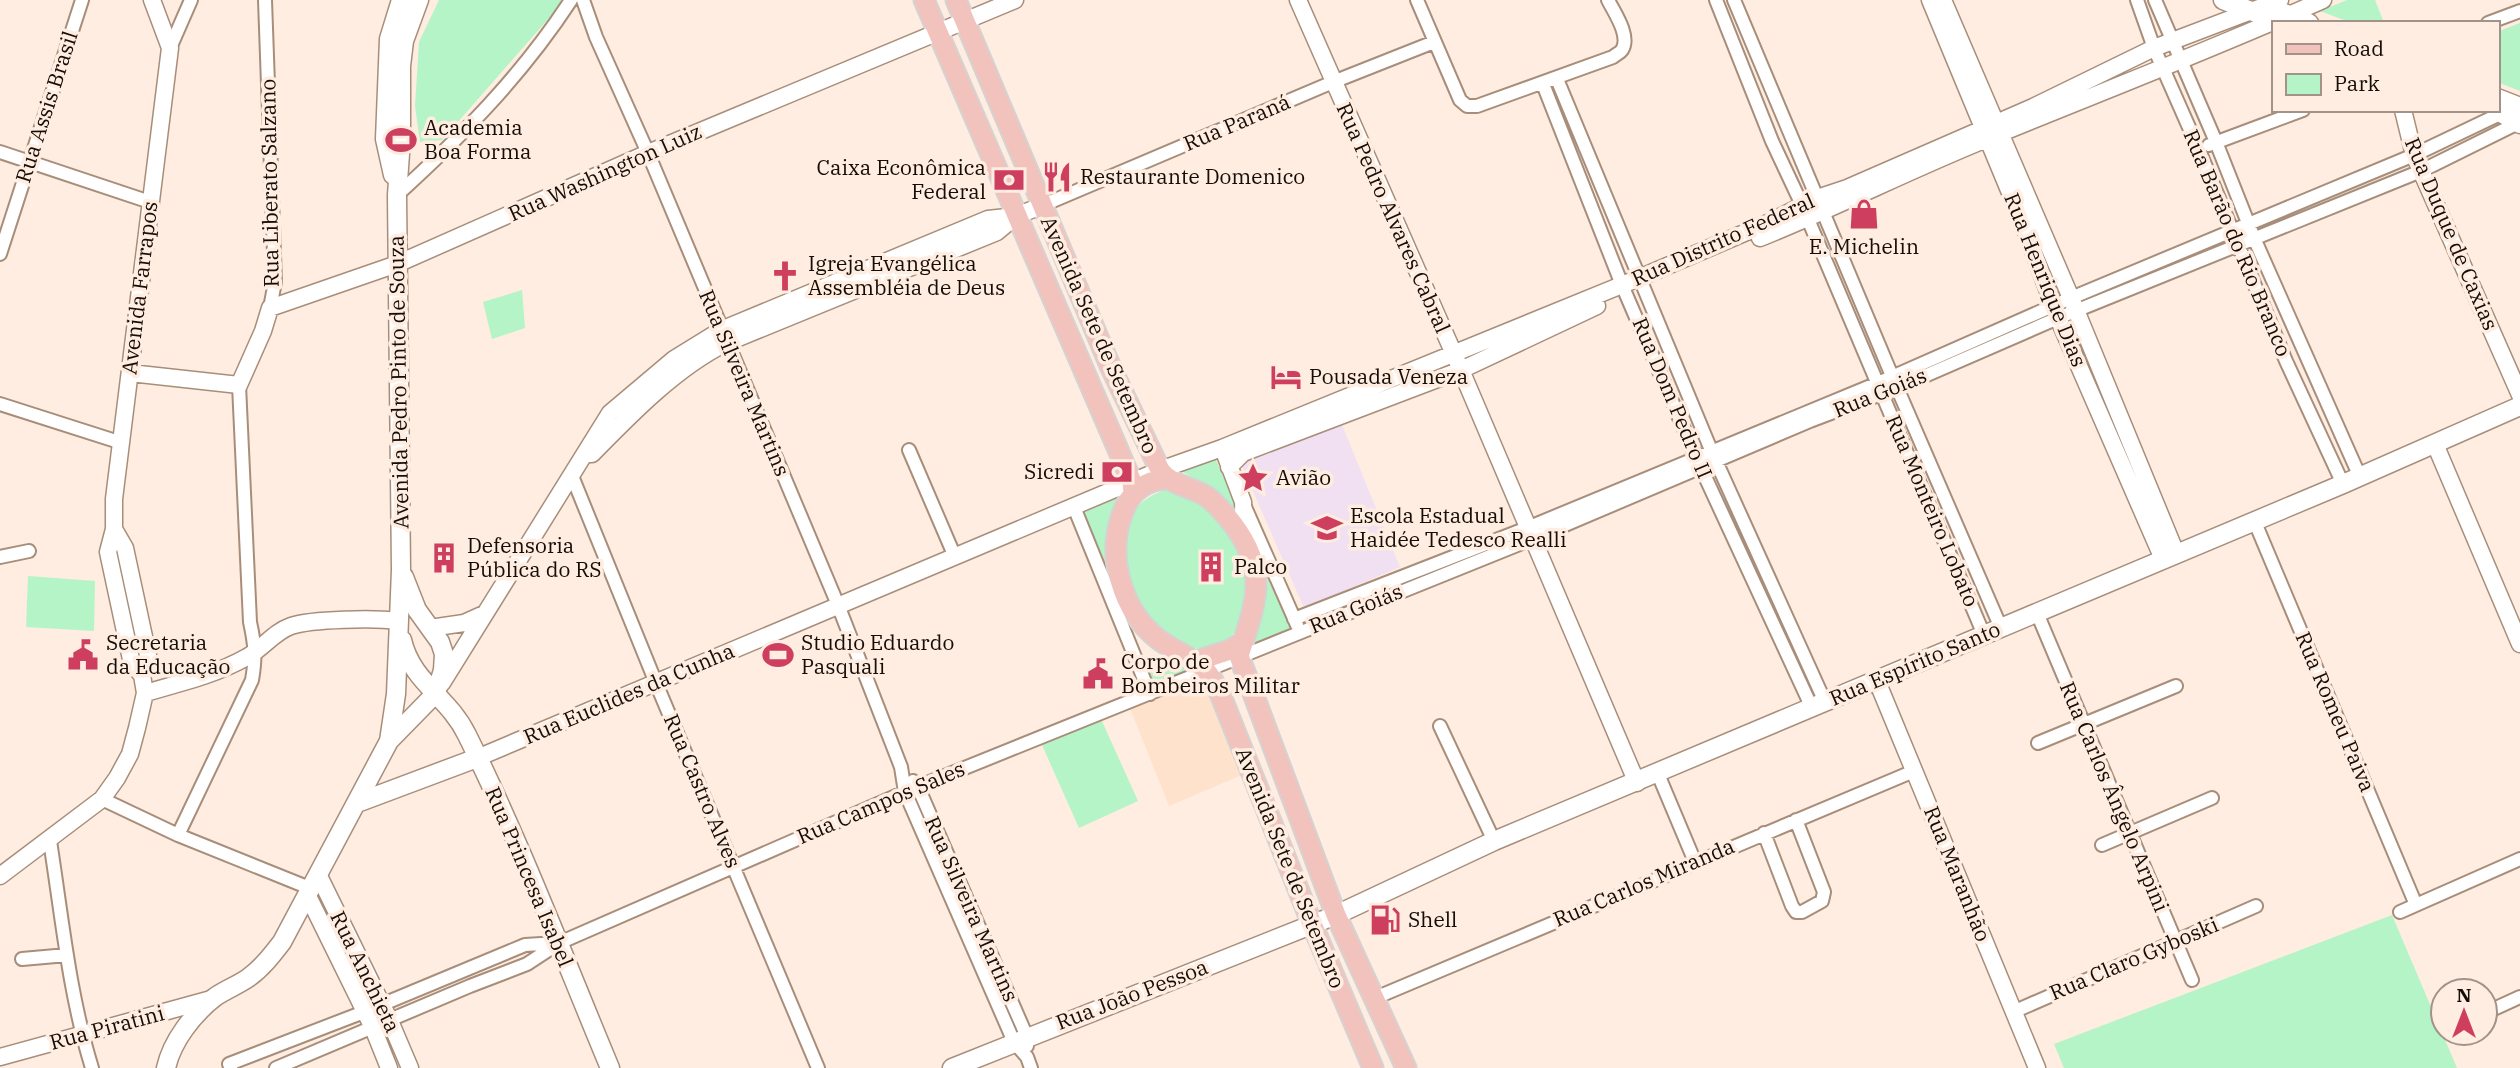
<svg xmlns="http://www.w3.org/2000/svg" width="2520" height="1068" font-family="'IBM Plex Serif',serif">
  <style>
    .built { fill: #fee2cc }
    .education { fill: #f1e0f2 }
    .green { fill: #b4f4c7 }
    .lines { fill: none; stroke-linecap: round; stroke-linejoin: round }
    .minor-casing { stroke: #a88e7a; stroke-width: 16 }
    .tertiary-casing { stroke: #a88e7a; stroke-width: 19 }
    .secondary-casing { stroke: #a88e7a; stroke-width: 21 }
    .primary-casing { stroke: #d5d3d2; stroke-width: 23 }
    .minor { stroke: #fff; stroke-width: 12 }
    .tertiary { stroke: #fff; stroke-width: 16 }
    .secondary { stroke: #fff; stroke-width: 18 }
    .primary { stroke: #f2c2bd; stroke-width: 19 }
    .labels { text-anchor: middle; stroke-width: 7; stroke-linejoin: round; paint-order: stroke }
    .street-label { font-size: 21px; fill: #160d06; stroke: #feede0 }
    .poi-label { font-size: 21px; fill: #160d06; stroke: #feede0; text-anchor: start }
  </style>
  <rect width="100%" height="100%" fill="#feede0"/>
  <path class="built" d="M1203 680 1242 775 1169 806 1130 708Z"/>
  <path class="education" d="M1340 420 1400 567 1304 608 1238 457Z"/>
  <path class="green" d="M439 0H562L557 9 442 140 420 142 415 106 419 42Z
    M2347 0H2375L2384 23H2352L2320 11Z
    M2520 23V91L2497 82V32Z
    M522 290 525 328 492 339 483 302Z
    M1214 456 1241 513 1220 496 1180 470Z
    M1168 489C1175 491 1182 491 1189 494 1199 498 1223 519 1230 528 1234 533 1236 541 1238 547 1242 557 1247 568 1249 578 1252 593 1244 621 1234 633 1178 703 1057 523 1168 489Z
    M1118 491 1123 497 1110 559 1105 562 1080 507Z
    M1265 573 1291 628 1252 644Z
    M28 576 95 581 94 631 26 627Z
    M1167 655 1187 665 1192 673 1152 688 1142 665Z
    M1101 719 1138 801 1079 828 1042 745Z
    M2392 915 2457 1068H2064L2054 1044Z"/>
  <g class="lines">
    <g class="minor-casing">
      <path id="minor" d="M265 0 275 282 270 308
        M583 0 596 37 648 153 838 605 901 767 905 792 1014 1042 1027 1057 1031 1068
        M1417 0 1460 100 1467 106H1477L1613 57C1616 54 1620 53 1622 50 1631 36 1614 12 1608 0
        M1716 0 1772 141 1802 205 1984 635
        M1734 0 1892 376 2001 628
        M2137 0 2154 48 2199 150 2286 361 2343 484
        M2155 0 2216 142 2254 238 2360 477
        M2488 23 2520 11
        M170 48 191 0
        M1557 79 1711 450 1825 702
        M1543 84 1622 285 1696 457 1812 708
        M2209 145 2303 110
        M0 152 150 202
        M397 195C463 135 522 75 571 0
        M1041 206 1333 82 1434 42
        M0 254 82 0
        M0 404 122 443
        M909 450 955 557
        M572 476 656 683 818 1068
        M1074 507 1150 694
        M1245 507 1297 625
        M2254 520 2416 905
        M0 557 29 551
        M2037 613 2192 980
        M1294 619 1527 528 1878 383 2071 298 2414 155 2502 113
        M1440 726 1494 841
        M2038 743 2176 686
        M1658 774 1695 862
        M913 781 918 787 1027 1037V1046
        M102 799 178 835 312 889
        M1764 833 1792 906 1796 912H1802L1822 901 1824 892 1796 820
        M178 835 252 680C256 657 255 645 250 622L239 385
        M50 841C62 917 69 994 92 1068
        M2102 845 2212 798
        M2400 912 2520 859
        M22 959 67 955
        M1375 998 1914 771
        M2013 1012 2256 906
        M2485 1013 2520 997
        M231 1068 229 1064 364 1012 525 945 558 943
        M276 1068 470 986 527 964 559 943 905 792 1532 539 1810 421 1897 388 2058 318 2421 171 2518 123"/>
    </g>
    <g class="tertiary-casing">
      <path id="tertiary" d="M1298 0 1461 370 1637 783
        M1930 0 2023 224 2058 318 2163 559
        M1943 0 2071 298 2176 553
        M2403 110 2414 155 2520 395
        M1760 238C1837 207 1912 169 1989 138 2101 92 2213 49 2323 0
        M130 373 239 385 263 331 270 308 397 264 648 153 1015 0
        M2435 444 2520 644
        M592 454C631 414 677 367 726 343L997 232 1016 216 1041 206
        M1226 457 1243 502 1244 539
        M1229 467 1243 453 1461 370 1597 306
        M430 628 464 623 484 614
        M142 675 132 664 108 552 114 529V499L170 48 152 0
        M1877 681 2037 1068
        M442 683 610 413 674 359 721 330 988 219 1016 216
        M145 693C180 683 215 675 247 657 262 649 274 632 291 626 312 619 375 618 398 621
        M477 758 1160 470 1222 448 1639 278 1770 222 1817 198 1847 188 2033 107 2154 48 2280 0
        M0 876 102 799 117 778 130 754 137 728 145 693 142 675 149 660 125 548 114 529
        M319 876 390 1021 410 1068
        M308 896 373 1028 389 1068
        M0 1057 215 998"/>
    </g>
    <g class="secondary-casing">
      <path id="secondary" d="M2223 0 2282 23
        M2269 7 2309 23
        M2497 98 2520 107
        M2496 110 2520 124
        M393 175 385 139 389 39 401 0
        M402 640C412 683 448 696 467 735 520 842 564 958 610 1068
        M389 741 396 694 401 570 397 195 401 140V66L404 41 419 0
        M357 803 477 758
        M166 1068C172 1041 193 1014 215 997 225 990 238 985 248 978 262 968 272 955 282 942L389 741 436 693 443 670 444 654 440 642 417 610 404 577
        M952 1068 1336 915 1494 841 2343 484 2520 406"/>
    </g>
    <g class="primary-casing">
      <path id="primary" d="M924 0 1132 482 1133 493
        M956 0 1111 368 1160 470C1171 485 1191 487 1206 496 1216 503 1225 514 1233 524 1270 573 1255 603 1239 656L1336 915 1406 1068
        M1167 479C1145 480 1130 492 1123 512 1106 555 1121 610 1158 639 1173 651 1195 658 1207 672 1212 678 1215 685 1219 691L1312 924 1373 1068
        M1194 662 1230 650 1243 642"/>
    </g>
    <use href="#minor" class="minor"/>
    <use href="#tertiary" class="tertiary"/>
    <use href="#secondary" class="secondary"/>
    <use href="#primary" class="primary"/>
  </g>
  <defs>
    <g id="stadium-bare" transform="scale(2.415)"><path d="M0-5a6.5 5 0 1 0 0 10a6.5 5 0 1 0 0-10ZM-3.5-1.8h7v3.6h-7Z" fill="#cd3e5f" stroke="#feede0" stroke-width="2.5" paint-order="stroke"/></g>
    <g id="restaurant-bare" transform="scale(2.415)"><path d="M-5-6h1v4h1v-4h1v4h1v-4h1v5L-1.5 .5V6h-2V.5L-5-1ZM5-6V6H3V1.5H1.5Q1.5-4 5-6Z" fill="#cd3e5f" stroke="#feede0" stroke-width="2.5" paint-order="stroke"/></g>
    <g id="bank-bare" transform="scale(2.415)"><path d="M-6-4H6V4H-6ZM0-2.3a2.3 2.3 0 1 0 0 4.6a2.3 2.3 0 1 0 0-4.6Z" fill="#cd3e5f" stroke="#feede0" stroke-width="2.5" paint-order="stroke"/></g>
    <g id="shop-bare" transform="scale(2.415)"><path d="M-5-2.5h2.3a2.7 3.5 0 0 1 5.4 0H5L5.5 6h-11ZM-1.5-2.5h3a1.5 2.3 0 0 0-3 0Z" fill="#cd3e5f" stroke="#feede0" stroke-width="2.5" paint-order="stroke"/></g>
    <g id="church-bare" transform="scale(2.415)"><path d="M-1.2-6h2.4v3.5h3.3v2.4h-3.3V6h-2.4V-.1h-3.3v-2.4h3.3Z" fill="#cd3e5f" stroke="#feede0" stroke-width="2.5" paint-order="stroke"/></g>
    <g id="hotel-bare" transform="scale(2.415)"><path d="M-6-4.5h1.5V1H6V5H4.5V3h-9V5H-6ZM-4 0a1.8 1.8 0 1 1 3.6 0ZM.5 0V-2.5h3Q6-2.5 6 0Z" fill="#cd3e5f" stroke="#feede0" stroke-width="2.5" paint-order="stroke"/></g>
    <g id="sight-bare" transform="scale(2.415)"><path d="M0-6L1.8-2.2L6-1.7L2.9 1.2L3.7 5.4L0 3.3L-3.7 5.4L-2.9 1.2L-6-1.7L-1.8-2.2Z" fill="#cd3e5f" stroke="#feede0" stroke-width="2.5" paint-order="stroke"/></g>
    <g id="university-bare" transform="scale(2.415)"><path d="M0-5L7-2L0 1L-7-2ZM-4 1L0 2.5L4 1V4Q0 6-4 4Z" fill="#cd3e5f" stroke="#feede0" stroke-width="2.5" paint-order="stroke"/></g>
    <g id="building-bare" transform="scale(2.415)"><path d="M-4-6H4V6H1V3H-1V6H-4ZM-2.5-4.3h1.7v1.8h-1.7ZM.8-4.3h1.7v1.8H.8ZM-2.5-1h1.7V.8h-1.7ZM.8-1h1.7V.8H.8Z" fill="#cd3e5f" stroke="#feede0" stroke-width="2.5" paint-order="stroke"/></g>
    <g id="civic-bare" transform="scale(2.415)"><path d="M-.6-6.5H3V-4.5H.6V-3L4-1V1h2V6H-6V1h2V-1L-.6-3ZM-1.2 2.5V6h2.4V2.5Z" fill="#cd3e5f" stroke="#feede0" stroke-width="2.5" paint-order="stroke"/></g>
    <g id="fuel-bare" transform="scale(2.415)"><path d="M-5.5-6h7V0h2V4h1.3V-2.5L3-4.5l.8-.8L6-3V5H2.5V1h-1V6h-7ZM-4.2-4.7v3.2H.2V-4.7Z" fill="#cd3e5f" stroke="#feede0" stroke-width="2.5" paint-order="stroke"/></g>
  </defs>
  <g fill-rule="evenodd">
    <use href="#stadium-bare" x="401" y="140"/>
    <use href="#restaurant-bare" x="1057" y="177"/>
    <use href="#bank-bare" x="1009" y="180"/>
    <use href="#shop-bare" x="1864" y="214"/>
    <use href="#church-bare" x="785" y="276"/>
    <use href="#hotel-bare" x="1286" y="377"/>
    <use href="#bank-bare" x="1117" y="472"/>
    <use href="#sight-bare" x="1253" y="478"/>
    <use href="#university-bare" x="1327" y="528"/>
    <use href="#building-bare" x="444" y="558"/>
    <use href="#building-bare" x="1211" y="567"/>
    <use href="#civic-bare" x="83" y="655"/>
    <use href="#stadium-bare" x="778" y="655"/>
    <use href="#civic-bare" x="1098" y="674"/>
    <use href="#fuel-bare" x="1385" y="920"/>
  </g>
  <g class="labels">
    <g class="street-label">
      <text transform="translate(47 107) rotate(-72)" y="7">Rua Assis Brasil</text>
      <text transform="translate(1237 123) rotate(-23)" y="7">Rua Paraná</text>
      <text transform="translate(605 173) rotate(-24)" y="7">Rua Washington Luiz</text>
      <text transform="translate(270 183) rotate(-91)" y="7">Rua Liberato Salzano</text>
      <text transform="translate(1393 218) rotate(66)" y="7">Rua Pedro Alvares Cabral</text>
      <text transform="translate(2451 234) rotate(67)" y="7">Rua Duque de Caxias</text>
      <text transform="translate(1723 240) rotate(-24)" y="7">Rua Distrito Federal</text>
      <text transform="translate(2237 243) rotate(67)" y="7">Rua Barão do Rio Branco</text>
      <text transform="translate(2045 280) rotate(68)" y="7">Rua Henrique Dias</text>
      <text transform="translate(140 288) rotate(-83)" y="7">Avenida Farrapos</text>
      <text transform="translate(1099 335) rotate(66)" y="7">Avenida Sete de Setembro</text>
      <text transform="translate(399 382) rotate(-91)" y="7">Avenida Pedro Pinto de Souza</text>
      <text transform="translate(744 383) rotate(67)" y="7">Rua Silveira Martins</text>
      <text transform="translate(1880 393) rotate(-22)" y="7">Rua Goiás</text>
      <text transform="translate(1672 398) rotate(67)" y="7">Rua Dom Pedro II</text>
      <text transform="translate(1932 511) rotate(67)" y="7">Rua Monteiro Lobato</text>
      <text transform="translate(1356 609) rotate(-22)" y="7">Rua Goiás</text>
      <text transform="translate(1915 664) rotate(-23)" y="7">Rua Espírito Santo</text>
      <text transform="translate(629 694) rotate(-23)" y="7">Rua Euclides da Cunha</text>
      <text transform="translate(2335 712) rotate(67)" y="7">Rua Romeu Paiva</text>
      <text transform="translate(702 791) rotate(67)" y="7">Rua Castro Alves</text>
      <text transform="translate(2114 797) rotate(67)" y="7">Rua Carlos Ângelo Arpini</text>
      <text transform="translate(881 803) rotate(-23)" y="7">Rua Campos Sales</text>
      <text transform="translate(1290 868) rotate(68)" y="7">Avenida Sete de Setembro</text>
      <text transform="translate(1957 874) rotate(68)" y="7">Rua Maranhão</text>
      <text transform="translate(529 877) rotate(67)" y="7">Rua Princesa Isabel</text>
      <text transform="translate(1644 883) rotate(-23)" y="7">Rua Carlos Miranda</text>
      <text transform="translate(971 909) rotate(66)" y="7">Rua Silveira Martins</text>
      <text transform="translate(2134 959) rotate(-23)" y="7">Rua Claro Gyboski</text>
      <text transform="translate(365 972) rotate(64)" y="7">Rua Anchieta</text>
      <text transform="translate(1132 995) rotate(-21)" y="7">Rua João Pessoa</text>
      <text transform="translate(107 1028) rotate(-15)" y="7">Rua Piratini</text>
    </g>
    <g class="poi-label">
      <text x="424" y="135">Academia<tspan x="424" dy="24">Boa Forma</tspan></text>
      <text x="986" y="175" text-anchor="end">Caixa Econômica<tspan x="986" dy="24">Federal</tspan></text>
      <text x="1080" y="184">Restaurante Domenico</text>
      <text x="1864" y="254" text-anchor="middle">E. Michelin</text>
      <text x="808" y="271">Igreja Evangélica<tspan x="808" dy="24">Assembléia de Deus</tspan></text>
      <text x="1309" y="384">Pousada Veneza</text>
      <text x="1094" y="479" text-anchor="end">Sicredi</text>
      <text x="1276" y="485">Avião</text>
      <text x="1350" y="523">Escola Estadual<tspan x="1350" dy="24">Haidée Tedesco Realli</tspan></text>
      <text x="467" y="553">Defensoria<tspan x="467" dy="24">Pública do RS</tspan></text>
      <text x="1234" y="574">Palco</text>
      <text x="106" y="650">Secretaria<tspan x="106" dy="24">da Educação</tspan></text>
      <text x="801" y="650">Studio Eduardo<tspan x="801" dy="24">Pasquali</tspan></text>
      <text x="1121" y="669">Corpo de<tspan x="1121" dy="24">Bombeiros Militar</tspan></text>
      <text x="1408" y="927">Shell</text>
    </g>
  </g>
  <rect x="2272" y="21" width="228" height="91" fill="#feede0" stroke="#a19389" stroke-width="2"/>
  <rect x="2286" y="44" width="35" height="10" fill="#f2c2bd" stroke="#a19389" stroke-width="2"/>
  <text x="2334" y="56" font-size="21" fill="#160d06">Road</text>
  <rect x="2286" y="74" width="35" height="21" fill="#b4f4c7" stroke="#a19389" stroke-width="2"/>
  <text x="2334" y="91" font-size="21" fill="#160d06">Park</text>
  <g transform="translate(2464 1012)"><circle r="33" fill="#feede0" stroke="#a19389" stroke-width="2"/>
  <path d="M0-5L12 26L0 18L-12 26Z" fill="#cd3e5f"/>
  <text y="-10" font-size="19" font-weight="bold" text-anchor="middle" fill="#160d06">N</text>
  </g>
</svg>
